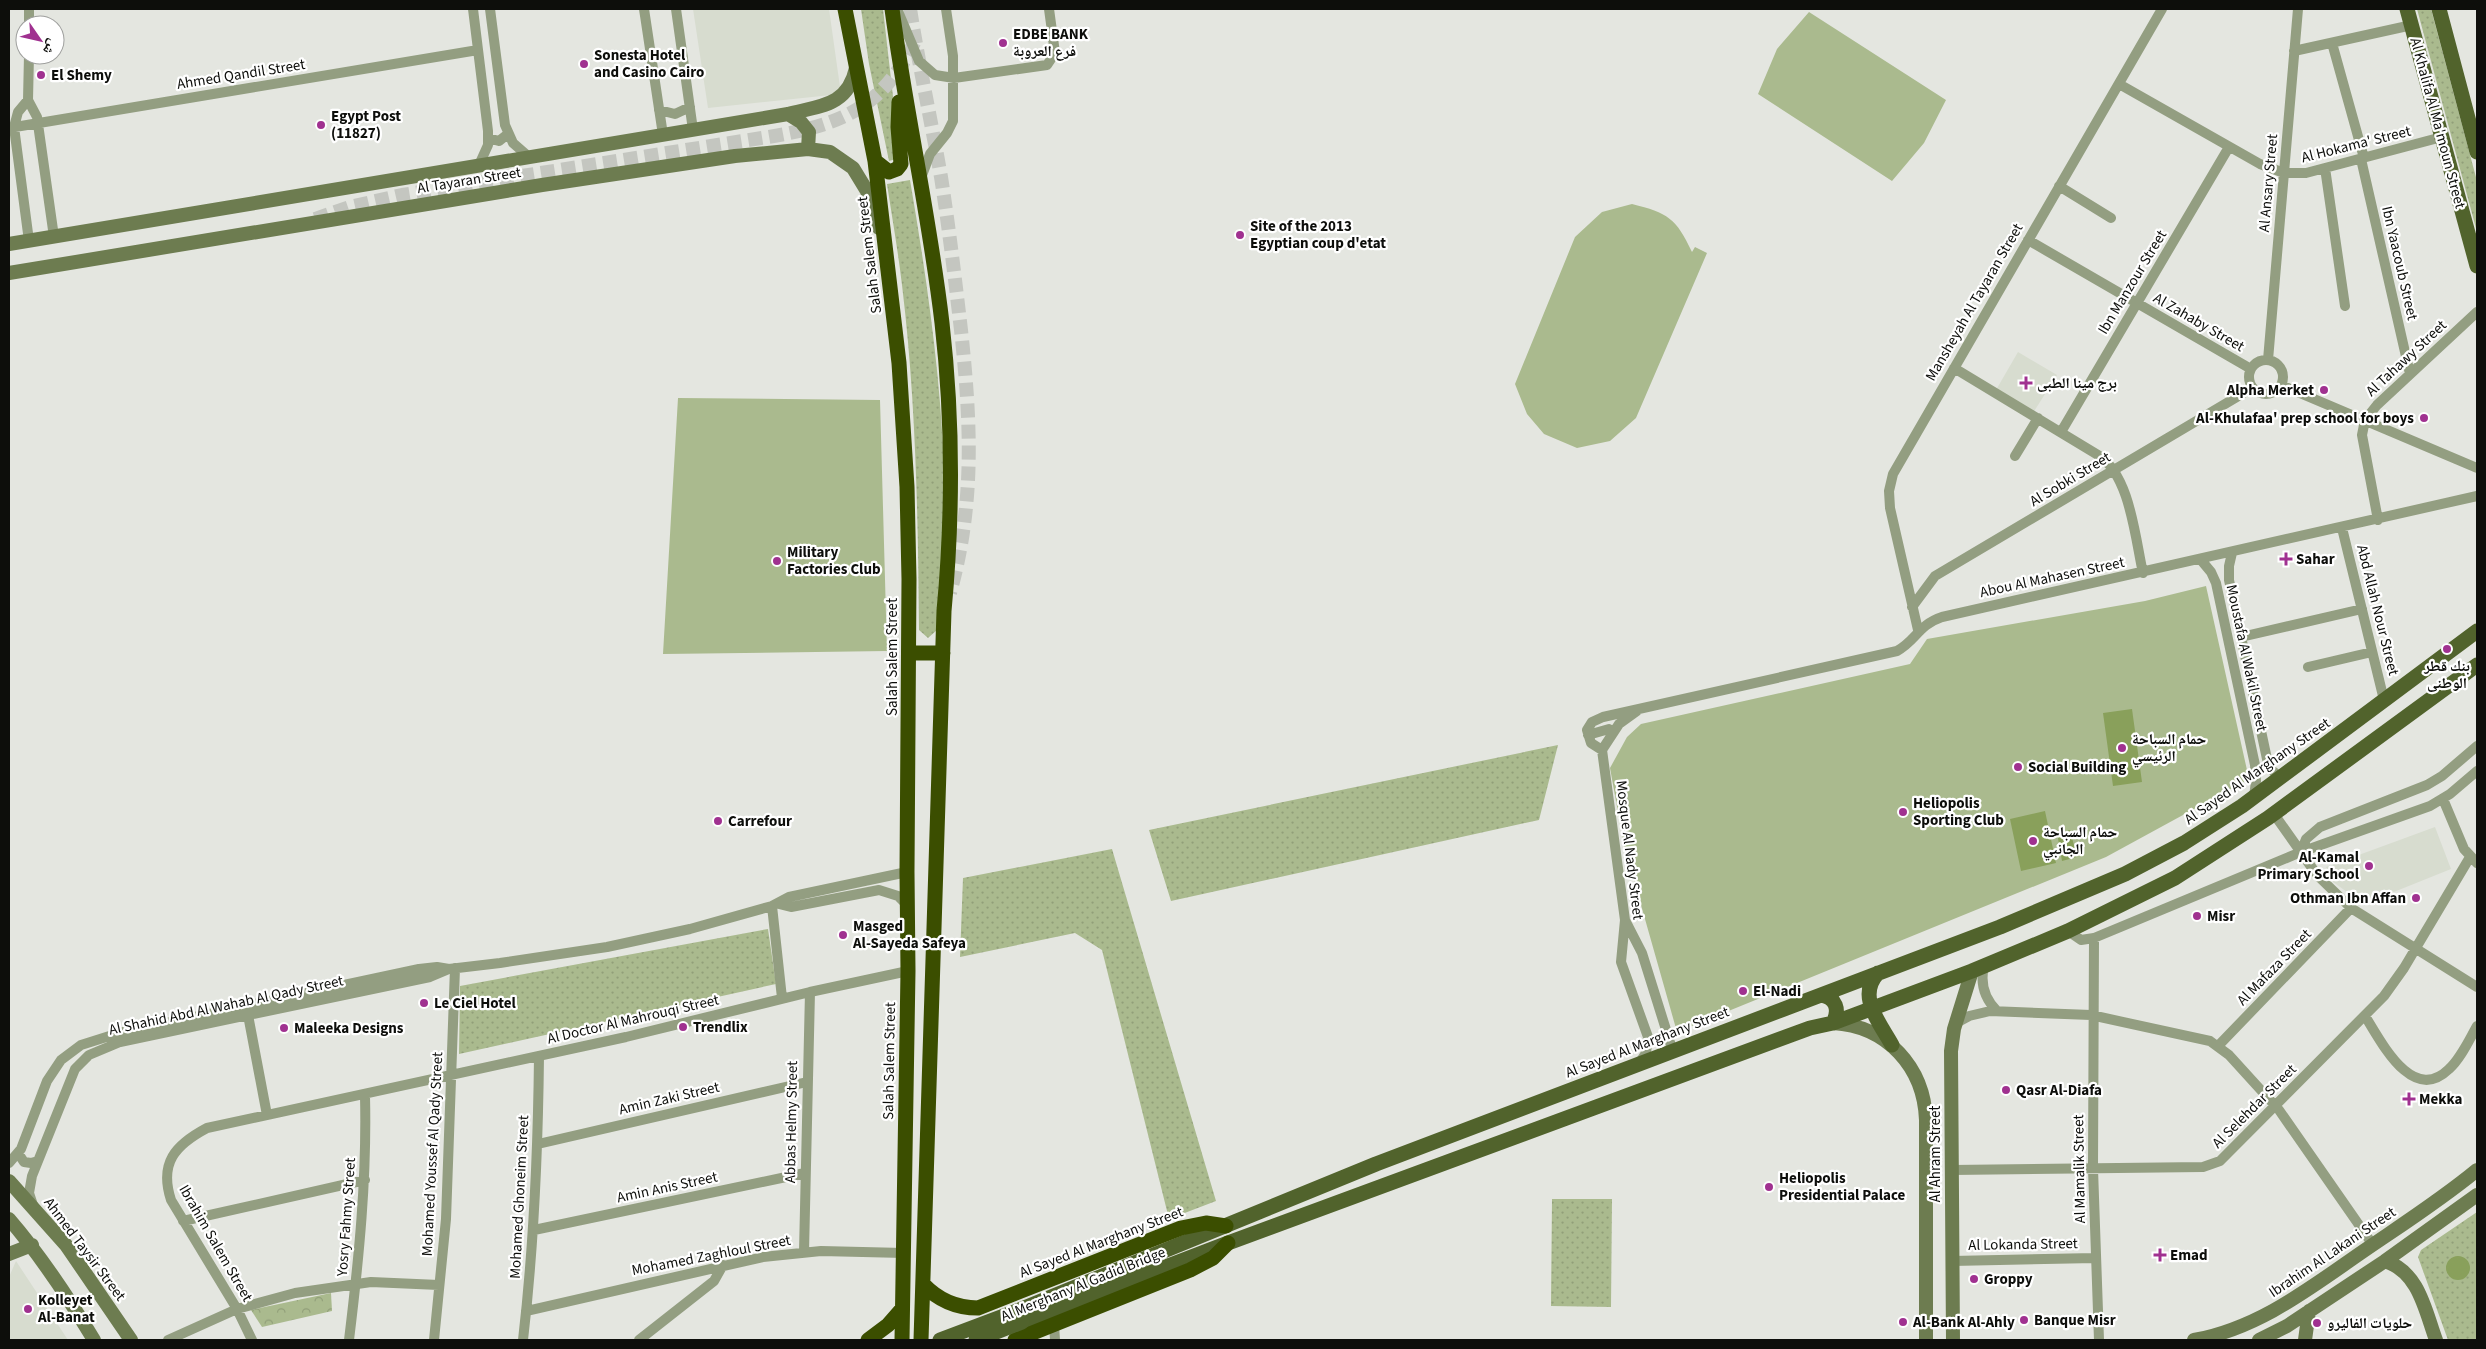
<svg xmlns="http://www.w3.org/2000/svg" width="2486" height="1349" font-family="'Source Sans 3','Noto Naskh Arabic',sans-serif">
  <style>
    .built { fill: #d7dccf }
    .grass { fill: url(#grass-dots) }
    .park { fill: url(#park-crowns) }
    .garden { fill: #aaba8e }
    .water { fill: #89a05b }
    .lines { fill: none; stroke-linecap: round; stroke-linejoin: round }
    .secondary-tunnel { stroke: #c4c6c0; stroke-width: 14; stroke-dasharray: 14 7; stroke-linecap: butt }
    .street { stroke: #939e81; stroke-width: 10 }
    .secondary { stroke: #6d7c50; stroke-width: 14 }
    .primary { stroke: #51632c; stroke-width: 15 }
    .highway { stroke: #3b4e00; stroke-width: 15 }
    .primary-bridge { stroke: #51632c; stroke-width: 15 }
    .poi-dot { fill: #a03190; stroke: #fff; stroke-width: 2 }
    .labels { text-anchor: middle; stroke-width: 4.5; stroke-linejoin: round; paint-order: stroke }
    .poi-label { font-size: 15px; font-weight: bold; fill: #0d0e0b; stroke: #fff; text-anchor: start }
    .street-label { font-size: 15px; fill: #0d0e0b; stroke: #fff }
  </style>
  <defs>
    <pattern id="grass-dots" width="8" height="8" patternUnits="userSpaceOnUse" patternTransform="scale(1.25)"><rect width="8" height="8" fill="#aaba8e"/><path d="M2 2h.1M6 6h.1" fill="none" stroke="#919f79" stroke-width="1.8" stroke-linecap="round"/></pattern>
    <pattern id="park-crowns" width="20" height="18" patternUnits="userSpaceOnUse" patternTransform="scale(1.25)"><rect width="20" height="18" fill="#aaba8e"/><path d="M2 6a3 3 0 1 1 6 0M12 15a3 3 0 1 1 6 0" fill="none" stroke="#919f79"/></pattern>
  </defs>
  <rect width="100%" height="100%" fill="#e4e6e0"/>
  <path class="built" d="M693 9H829L841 94 708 108Z
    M2018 352 2057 375 2033 413 1996 390Z
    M2435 827 2451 869 2364 904 2333 882 2326 867Z
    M16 1261 68 1340H9V1277Z"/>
  <path class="grass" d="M861 9H883L900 158 889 161 869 64Z
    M2417 9H2431L2477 181V232Z
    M910 180C928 285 943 391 945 498 945 542 940 587 937 630L928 638 919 630C918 515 916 400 902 285 898 251 892 217 887 184Z
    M1558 745 1539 820 1171 901 1149 830Z
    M1112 849 1216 1201 1169 1219 1102 950 1075 933 960 957 963 878Z
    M768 929 776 984 459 1054 460 986Z
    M1552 1199H1612L1611 1307 1551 1306Z
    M2477 1212V1340H2448L2418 1257 2421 1250Z"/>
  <path class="park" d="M331 1293 332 1311 262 1327 251 1310Z"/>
  <path class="garden" d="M1809 12 1946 100 1924 143 1892 181 1758 94 1777 49Z
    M1632 204C1668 213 1676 218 1692 252L1695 247 1707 253 1636 418 1610 441 1577 448 1544 434 1527 414 1515 384 1575 237 1602 212Z
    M678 398 880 400 887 651 663 654Z
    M2206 586 2249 779 2106 857 1677 1032 1624 845 1610 768 1627 737 1641 724 1910 664 1927 639 2145 601Z"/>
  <path class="water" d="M2132 709 2142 782 2113 786 2103 713Z
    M2045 811 2056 863 2021 871 2010 819Z
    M2070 830 2077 857 2062 861 2057 833Z
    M2446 1268a12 12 0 1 1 24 0a12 12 0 1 1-24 0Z"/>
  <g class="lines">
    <path class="secondary-tunnel" d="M910 9C919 65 931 120 941 177 949 228 955 279 961 330 971 423 975 503 950 593
      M315 219 350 207 402 195 768 137C840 125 882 109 915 41"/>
    <path class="street" d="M473 9 488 131V145L479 165
      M490 9 505 125 513 143 529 157
      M644 9 663 135
      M676 9 693 130
      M897 9 919 61 935 75 954 78 1047 65 1055 53 1049 9
      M29 25V9
      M2332 43 2364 158
      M2294 51 2412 25
      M29 55 28 100 37 117 54 237
      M2119 84 2260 164 2284 173H2306L2442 137
      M28 100 18 112 14 127 29 241
      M659 110 675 114 690 107
      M9 128 478 50
      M488 138 499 141 508 134
      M2361 159 2410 374
      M2325 168 2345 306
      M921 178 930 154 947 133 953 121V56L946 9
      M2059 186 2111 218
      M2028 240 2251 369
      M2249 377a17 17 0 1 1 34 0a17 17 0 1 1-34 0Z
      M2268 360 2298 9
      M1954 368 2098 455C2130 475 2135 537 2143 573
      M2281 385 2477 468
      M2061 432 2229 147
      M2015 456 2038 418
      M2378 520 2362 435 2365 420 2377 405 2477 312
      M2342 528 2384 700
      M2232 553 2229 566V580L2267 759 2272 770 2280 778
      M2201 560 2211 572 2216 583 2255 765 2256 781 2254 797
      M1912 607 1935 576 2252 388
      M1918 630 1890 508 1889 491 1893 474 2162 9
      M2241 637 2362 609
      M2308 667 2372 652
      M1588 735 1609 729
      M1602 750 1591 743 1587 730 1592 722 1603 717 1897 651C1916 641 1918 625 1942 617L2477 496
      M1602 750 1625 920 1621 962 1648 1037 1646 1053 1638 1065
      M1602 750 1619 724 1637 711
      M2443 799 2464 849 2477 863
      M2274 814 2317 875 2351 908 2477 987
      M2301 852 2306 839 2320 827 2427 785 2442 776 2477 746
      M779 904 791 907 879 890 898 896 907 905
      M772 906 782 998
      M1625 920 1642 953 1673 1052
      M2068 931 2081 940 2094 938 2301 852 2430 806 2450 794 2477 771
      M2094 938 2093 1169 2099 1340
      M1984 966C1980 983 1984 998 1997 1011
      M248 1015 267 1115
      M2365 1016C2381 1041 2412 1105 2449 1069 2461 1058 2469 1040 2477 1026
      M1956 1023 1969 1016 1990 1011 2091 1015 2210 1041 2229 1055 2279 1110 2373 1245
      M2218 1046 2351 908
      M538 1144 807 1082
      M18 1153 24 1162 31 1163 38 1161
      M9 1163 21 1149 47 1081 61 1060 81 1045 119 1033 419 969 437 967 449 969 500 963 607 947 690 929 772 906 789 897 907 872
      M1952 1170 2203 1167 2220 1161 2384 996 2404 968 2470 857
      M33 1205 29 1193 32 1176 75 1069 89 1055 120 1042 430 977 449 969
      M183 1221 365 1180
      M534 1230 805 1173
      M804 1252 810 992
      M1952 1261 2095 1258
      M526 1311 763 1257 821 1251 904 1253
      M1054 1325 1055 1340
      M168 1340 237 1309 295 1293 371 1282 439 1285
      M252 1340 237 1309 171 1200C159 1163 175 1145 207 1128L626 1037 810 992 908 971
      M349 1340C359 1258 367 1178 365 1096
      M434 1340 446 1219 455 968
      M523 1340C534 1245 538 1151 539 1056
      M639 1340 714 1281 723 1265"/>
    <path class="secondary" d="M788 114 801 122 809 132 808 149
      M9 244 788 114C820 106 848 106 856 68
      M9 273 542 185 735 156 808 149 830 152 853 168 867 191 879 228
      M1833 1023C1887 1026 1924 1067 1926 1120V1340
      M9 1181 66 1245 131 1340
      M9 1219C42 1257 68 1297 94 1340
      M9 1254 32 1245
      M2385 1261C2419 1272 2425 1310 2436 1340
      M1953 1340 1951 1051 1954 1029 1972 971
      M2194 1340C2260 1328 2311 1287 2365 1250 2403 1224 2442 1199 2477 1170
      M2259 1340 2287 1326 2385 1261 2477 1195
      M2305 1340 2309 1311"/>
    <path class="primary" d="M2407 9 2477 266
      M2439 9 2477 152
      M1878 973C1856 996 1880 1023 1892 1045
      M1821 995C1836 997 1840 1010 1833 1023
      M1017 1311 1376 1164 2000 927 2125 874 2184 843 2242 806 2477 631
      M1022 1322 1228 1243 1810 1028 1833 1023 1972 971 2068 931 2175 878 2268 818 2477 665"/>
    <path class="highway" d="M845 9 875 161 899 363 907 487 909 579 907 872 908 971 902 1340
      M892 9C906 114 930 218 942 323 953 419 953 515 944 611L921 1340
      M875 161 889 172 897 169 901 164 898 127 899 102
      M909 653H943
      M923 1284C938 1300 956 1308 978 1308L1181 1228 1206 1223 1226 1226
      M868 1340 888 1325 902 1309
      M1015 1340 1190 1270 1213 1258 1228 1243"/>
    <path class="primary-bridge" d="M940 1340 1017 1311
      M976 1340 1022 1322"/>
  </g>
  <g class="poi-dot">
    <circle cx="1003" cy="43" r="5"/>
    <circle cx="584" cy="64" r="5"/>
    <circle cx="41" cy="75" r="5"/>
    <circle cx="321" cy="125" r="5"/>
    <circle cx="1240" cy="235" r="5"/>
    <path d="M2023.5 375.5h5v5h5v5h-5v5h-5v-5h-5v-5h5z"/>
    <circle cx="2324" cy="390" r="5"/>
    <circle cx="2424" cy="418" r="5"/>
    <path d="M2283.5 551.5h5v5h5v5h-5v5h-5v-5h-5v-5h5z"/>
    <circle cx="777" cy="561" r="5"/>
    <circle cx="2447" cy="649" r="5"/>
    <circle cx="2122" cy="748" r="5"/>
    <circle cx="2018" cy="767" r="5"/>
    <circle cx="1903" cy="812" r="5"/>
    <circle cx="718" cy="821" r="5"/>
    <circle cx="2033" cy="841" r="5"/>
    <circle cx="2369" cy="866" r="5"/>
    <circle cx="2416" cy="898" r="5"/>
    <circle cx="2197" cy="916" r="5"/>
    <circle cx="843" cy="935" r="5"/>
    <circle cx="1743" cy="991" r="5"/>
    <circle cx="424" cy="1003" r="5"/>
    <circle cx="683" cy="1027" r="5"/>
    <circle cx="284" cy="1028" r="5"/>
    <circle cx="2006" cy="1090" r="5"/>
    <path d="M2406.5 1091.5h5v5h5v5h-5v5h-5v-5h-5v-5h5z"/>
    <circle cx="1769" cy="1187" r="5"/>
    <path d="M2157.5 1247.5h5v5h5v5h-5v5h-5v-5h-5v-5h5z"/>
    <circle cx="1974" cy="1279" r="5"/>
    <circle cx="28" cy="1309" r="5"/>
    <circle cx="2024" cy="1320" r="5"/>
    <circle cx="1903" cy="1322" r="5"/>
    <circle cx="2317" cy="1323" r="5"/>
  </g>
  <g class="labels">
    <g class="poi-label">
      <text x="1013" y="39">EDBE BANK<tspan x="1013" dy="17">فرع العروبة</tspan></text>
      <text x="594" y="60">Sonesta Hotel<tspan x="594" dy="17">and Casino Cairo</tspan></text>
      <text x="51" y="80">El Shemy</text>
      <text x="331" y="121">Egypt Post<tspan x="331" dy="17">(11827)</tspan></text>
      <text x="1250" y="231">Site of the 2013<tspan x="1250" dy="17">Egyptian coup d'etat</tspan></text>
      <text x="2037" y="388">برج مينا الطبى</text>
      <text x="2314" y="395" text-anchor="end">Alpha Merket</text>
      <text x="2414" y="423" text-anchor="end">Al-Khulafaa' prep school for boys</text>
      <text x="787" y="557">Military<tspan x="787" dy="17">Factories Club</tspan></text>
      <text x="2296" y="564">Sahar</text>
      <text x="2447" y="671" text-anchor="middle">بنك قطر<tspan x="2447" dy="17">الوطنى</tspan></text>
      <text x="2132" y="744">حمام السباحة<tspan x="2132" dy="17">الرئيسي</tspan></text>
      <text x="2028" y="772">Social Building</text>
      <text x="1913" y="808">Heliopolis<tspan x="1913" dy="17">Sporting Club</tspan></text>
      <text x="728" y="826">Carrefour</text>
      <text x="2043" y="837">حمام السباحة<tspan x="2043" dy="17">الجانبي</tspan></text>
      <text x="2359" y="862" text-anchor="end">Al-Kamal<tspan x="2359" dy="17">Primary School</tspan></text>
      <text x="2406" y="903" text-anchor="end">Othman Ibn Affan</text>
      <text x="2207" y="921">Misr</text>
      <text x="853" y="931">Masged<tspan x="853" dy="17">Al-Sayeda Safeya</tspan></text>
      <text x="1753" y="996">El-Nadi</text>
      <text x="434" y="1008">Le Ciel Hotel</text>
      <text x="693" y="1032">Trendlix</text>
      <text x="294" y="1033">Maleeka Designs</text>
      <text x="2016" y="1095">Qasr Al-Diafa</text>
      <text x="2419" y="1104">Mekka</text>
      <text x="1779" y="1183">Heliopolis<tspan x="1779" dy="17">Presidential Palace</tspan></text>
      <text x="2170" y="1260">Emad</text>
      <text x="1984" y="1284">Groppy</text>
      <text x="38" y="1305">Kolleyet<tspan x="38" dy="17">Al-Banat</tspan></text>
      <text x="2034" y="1325">Banque Misr</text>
      <text x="1913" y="1327">Al-Bank Al-Ahly</text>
      <text x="2327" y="1328">حلويات الفاليرو</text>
    </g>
    <g class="street-label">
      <text transform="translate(241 74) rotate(-9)" y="5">Ahmed Qandil Street</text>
      <text transform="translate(2438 123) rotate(75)" y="5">Al Khalifa Al Ma'moun Street</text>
      <text transform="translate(2356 144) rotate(-14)" y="5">Al Hokama' Street</text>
      <text transform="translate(469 180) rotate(-9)" y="5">Al Tayaran Street</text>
      <text transform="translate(2268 183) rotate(-85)" y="5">Al Ansary Street</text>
      <text transform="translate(869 255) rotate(-97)" y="5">Salah Salem Street</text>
      <text transform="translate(2400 263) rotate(77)" y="5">Ibn Yaacoub Street</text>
      <text transform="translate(2132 282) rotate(-59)" y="5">Ibn Manzour Street</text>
      <text transform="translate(1974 302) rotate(-60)" y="5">Mansheyah Al Tayaran Street</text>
      <text transform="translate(2199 322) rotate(30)" y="5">Al Zahaby Street</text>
      <text transform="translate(2406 358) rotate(-43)" y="5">Al Tahawy Street</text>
      <text transform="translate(2070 479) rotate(-31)" y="5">Al Sobki Street</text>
      <text transform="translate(2052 577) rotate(-12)" y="5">Abou Al Mahasen Street</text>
      <text transform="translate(2378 610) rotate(76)" y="5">Abd Allah Nour Street</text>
      <text transform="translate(892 657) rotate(-90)" y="5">Salah Salem Street</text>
      <text transform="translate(2247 658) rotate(78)" y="5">Moustafa Al Wakil Street</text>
      <text transform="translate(2257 771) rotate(-35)" y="5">Al Sayed Al Marghany Street</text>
      <text transform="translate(1630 850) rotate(83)" y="5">Mosque Al Nady Street</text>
      <text transform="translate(2274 967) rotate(-46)" y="5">Al Mafaza Street</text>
      <text transform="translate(226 1005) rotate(-12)" y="5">Al Shahid Abd Al Wahab Al Qady Street</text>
      <text transform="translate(633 1019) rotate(-13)" y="5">Al Doctor Al Mahrouqi Street</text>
      <text transform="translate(1647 1042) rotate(-21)" y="5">Al Sayed Al Marghany Street</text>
      <text transform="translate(889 1061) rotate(-89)" y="5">Salah Salem Street</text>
      <text transform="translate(669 1098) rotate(-13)" y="5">Amin Zaki Street</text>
      <text transform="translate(2254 1106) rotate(-45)" y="5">Al Selehdar Street</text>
      <text transform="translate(791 1122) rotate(-89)" y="5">Abbas Helmy Street</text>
      <text transform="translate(432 1154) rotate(-87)" y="5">Mohamed Youssef Al Qady Street</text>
      <text transform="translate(1935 1154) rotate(-90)" y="5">Al Ahram Street</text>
      <text transform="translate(2079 1169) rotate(-91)" y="5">Al Mamalik Street</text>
      <text transform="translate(667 1187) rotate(-12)" y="5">Amin Anis Street</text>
      <text transform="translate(519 1197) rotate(-87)" y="5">Mohamed Ghoneim Street</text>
      <text transform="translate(346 1217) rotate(-86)" y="5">Yosry Fahmy Street</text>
      <text transform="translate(1101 1242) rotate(-21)" y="5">Al Sayed Al Marghany Street</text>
      <text transform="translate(216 1243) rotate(60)" y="5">Ibrahim Salem Street</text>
      <text transform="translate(2023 1244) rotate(-1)" y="5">Al Lokanda Street</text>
      <text transform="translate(85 1249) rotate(53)" y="5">Ahmed Taysir Street</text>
      <text transform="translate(2332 1252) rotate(-34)" y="5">Ibrahim Al Lakani Street</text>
      <text transform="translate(711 1255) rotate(-11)" y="5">Mohamed Zaghloul Street</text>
      <text transform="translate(1083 1284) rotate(-22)" y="5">Al Merghany Al Gadid Bridge</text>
    </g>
  </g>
  <rect width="2486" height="1349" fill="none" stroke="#0d0e0b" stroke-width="20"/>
  <g transform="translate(40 40) rotate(124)"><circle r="24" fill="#ffffff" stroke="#9e9f9d"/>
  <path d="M0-4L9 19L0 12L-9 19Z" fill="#a03190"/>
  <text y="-8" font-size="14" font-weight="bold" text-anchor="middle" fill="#0d0e0b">ش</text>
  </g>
</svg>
